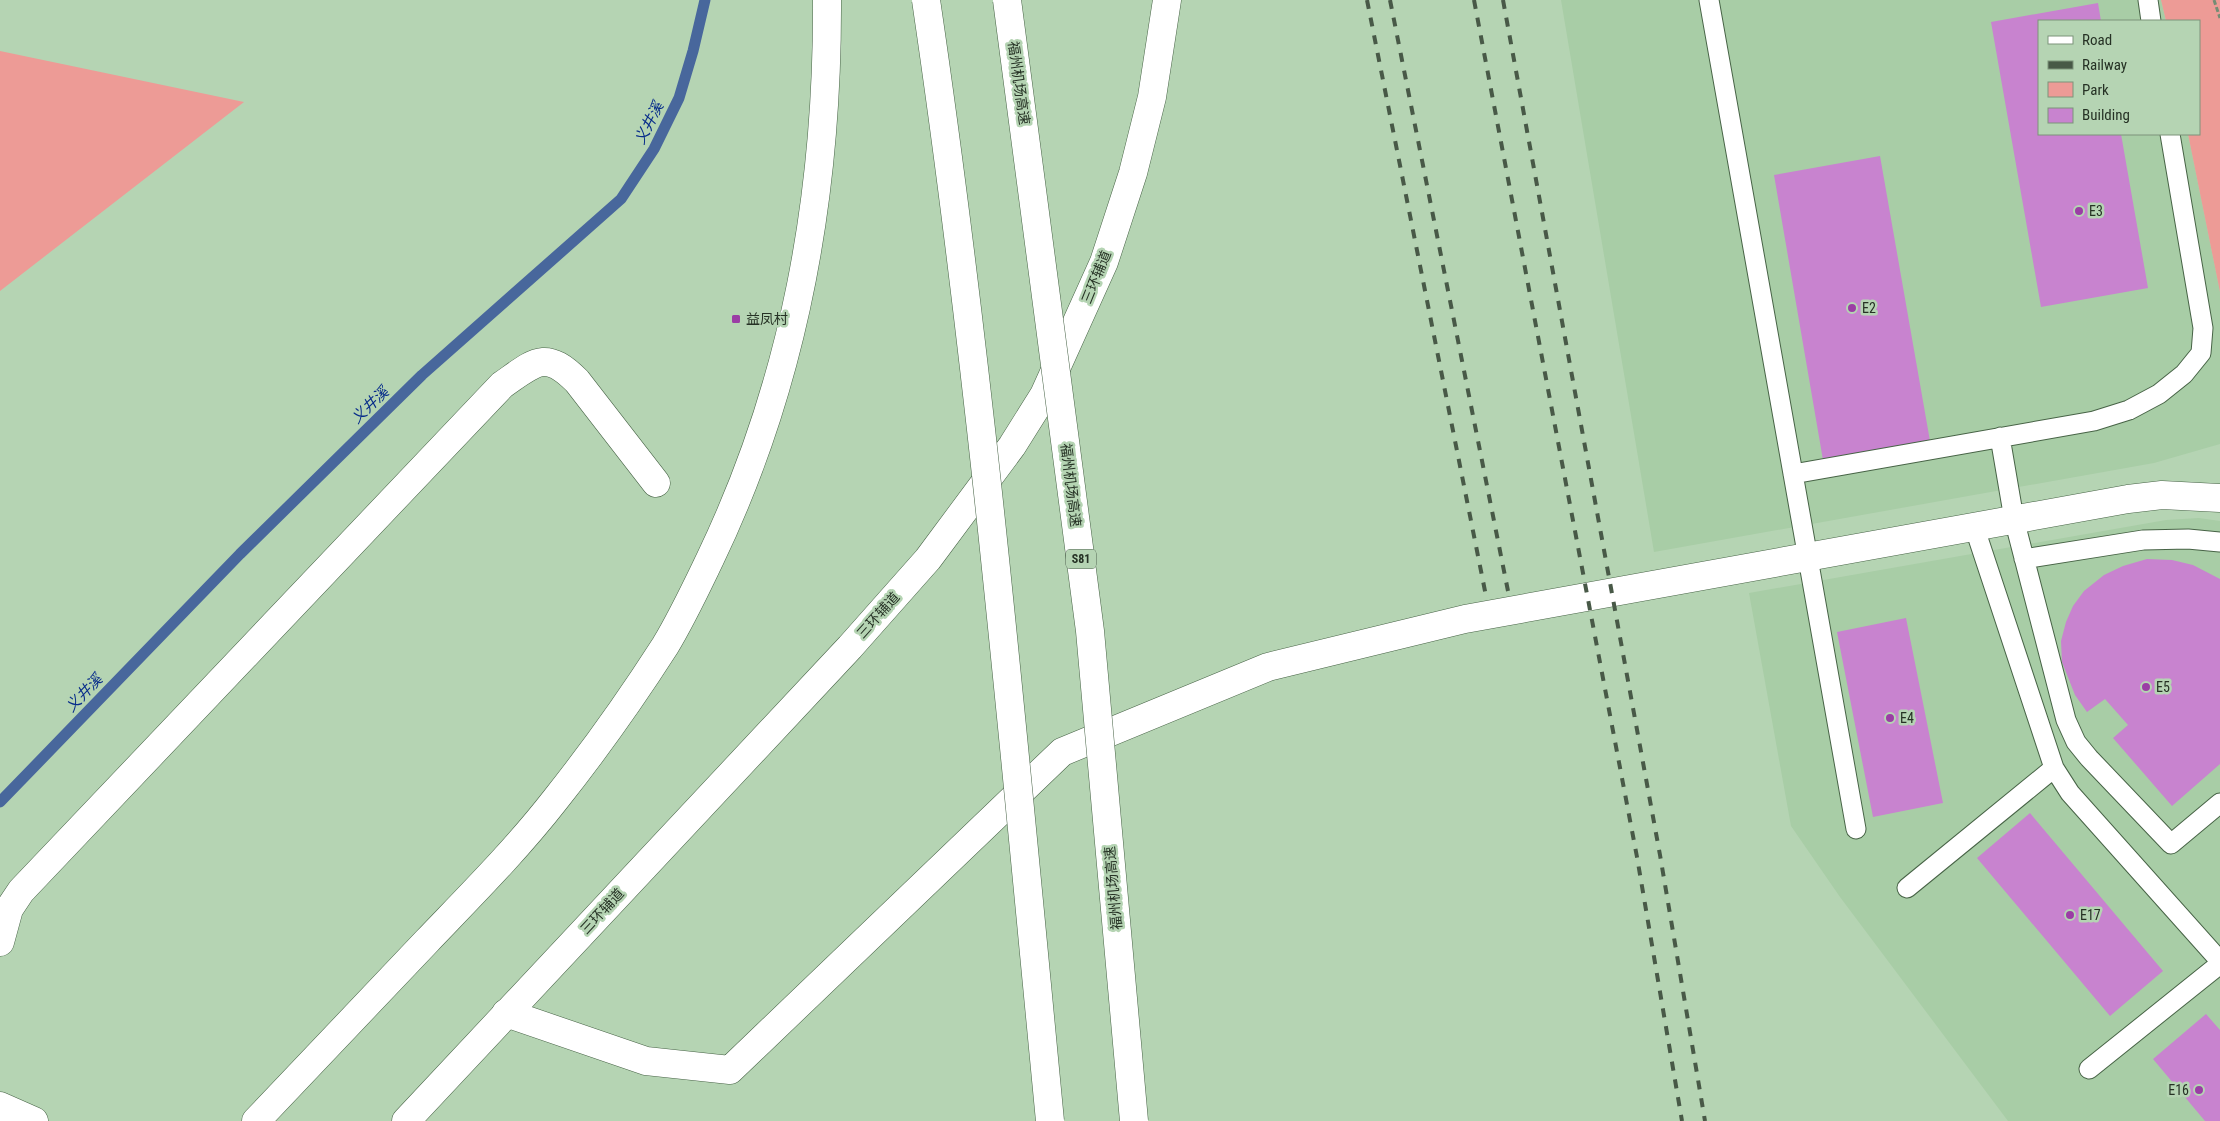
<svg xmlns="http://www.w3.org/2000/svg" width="2220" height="1121" font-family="'Roboto Condensed','Noto Sans SC',sans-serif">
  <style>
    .built { fill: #a8cda6 }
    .green { fill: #ed9b96 }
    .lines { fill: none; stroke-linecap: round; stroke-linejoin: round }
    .stream { stroke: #48679c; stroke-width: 11 }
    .building { fill: #c883cf }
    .service-casing { stroke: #476346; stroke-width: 21 }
    .minor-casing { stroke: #476346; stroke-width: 29 }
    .tertiary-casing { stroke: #476346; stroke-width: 29 }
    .secondary-casing { stroke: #476346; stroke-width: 29 }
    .path { stroke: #758c74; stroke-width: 3; stroke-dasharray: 5 2.5; stroke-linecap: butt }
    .service { stroke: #fff; stroke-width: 19 }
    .minor { stroke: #fff; stroke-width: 28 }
    .tertiary { stroke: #fff; stroke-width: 28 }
    .secondary { stroke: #fff; stroke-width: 28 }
    .rail { stroke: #485947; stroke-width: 4; stroke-dasharray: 9 9; stroke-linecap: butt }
    .motorway-bridge-casing { stroke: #476346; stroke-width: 29; stroke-linecap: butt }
    .motorway-bridge { stroke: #fff; stroke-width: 28 }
    .poi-dot { fill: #9b3da5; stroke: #b5d4b3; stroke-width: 2 }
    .labels { text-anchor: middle; stroke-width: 5; stroke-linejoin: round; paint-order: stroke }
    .shield { fill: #b5d4b3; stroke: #516350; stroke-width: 1 }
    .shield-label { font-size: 12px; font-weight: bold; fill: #263225 }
    .street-label { font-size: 14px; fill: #263225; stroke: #b5d4b3 }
    .poi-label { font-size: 14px; fill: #263225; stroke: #b5d4b3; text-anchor: start }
    .water-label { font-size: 15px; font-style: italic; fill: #072c8a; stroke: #b5d4b3 }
  </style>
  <rect width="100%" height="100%" fill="#b5d4b3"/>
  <path class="built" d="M1561 0H2161L2166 21H2039V134H2188L2220 292V444L2154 463 1654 552Z
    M2199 518 2220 521V1121H2008L1840 897 1791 826 1749 593 2166 520Z"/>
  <path class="green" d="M2161 0H2220V292L2188 134H2199V21H2166Z
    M0 51 244 102 0 291Z"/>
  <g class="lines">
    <path class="stream" d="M0 802 240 554 422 375 621 199 654 149 679 98 693 51 705 0"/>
  </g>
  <path class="building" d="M2098 3 2101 21H2039V134H2121L2148 288 2041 307 1991 22Z
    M1880 156 1930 441 1823 460 1774 175Z
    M2147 559 2172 560 2193 565 2220 579V764L2172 806 2113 738 2128 725 2105 699 2087 712 2075 695 2062 662 2061 641 2066 622 2073 606 2084 591 2104 575 2123 566Z
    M1906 618 1943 803 1873 817 1837 632Z
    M2030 813 2163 971 2110 1016 1977 858Z
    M2206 1014 2220 1030V1121H2205L2153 1059Z"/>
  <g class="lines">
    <g class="service-casing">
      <path id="service" d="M1709 0 1856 829
        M2148 0 2151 21
        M2000 437 2014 519 2066 720 2076 742 2089 758 2171 844 2220 803
        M1793 474 2094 421 2129 410 2159 394 2184 374 2201 353 2203 328 2170 134
        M1974 526 2054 768 2070 793 2220 961
        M2024 559 2143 540 2188 539 2220 542
        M1907 888 2054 768
        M2089 1069 2220 964"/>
    </g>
    <g class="minor-casing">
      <path id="minor" d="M0 942 9 909 21 891 502 385C535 362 545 349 577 381L656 483
        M0 1106 34 1121"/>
    </g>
    <g class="tertiary-casing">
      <path id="tertiary" d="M506 1013 646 1061 730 1070 1062 752 1268 667 1465 619 2128 499 2162 495 2220 498"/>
    </g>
    <g class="secondary-casing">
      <path id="secondary" d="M256 1121C313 1061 370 1001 427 941 471 895 516 850 555 800 594 751 631 699 665 646 682 618 696 588 710 559 795 382 828 195 827 0
        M406 1121 850 647 928 559 1012 446 1044 395 1104 262 1133 173 1152 97 1167 0"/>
    </g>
    <path class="path" d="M2214 0 2220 18"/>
    <use href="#service" class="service"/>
    <use href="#minor" class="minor"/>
    <use href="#tertiary" class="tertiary"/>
    <use href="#secondary" class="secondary"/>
    <path class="rail" d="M1367 0 1486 596
      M1390 0 1508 591
      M1474 0 1637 857 1682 1121
      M1503 0 1660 855 1705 1121"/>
    <g class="motorway-bridge-casing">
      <path id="motorway-bridge" d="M926 0C981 372 1014 747 1050 1121
        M1007 0 1090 631 1134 1121"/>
    </g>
    <use href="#motorway-bridge" class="motorway-bridge"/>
  </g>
  <g class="poi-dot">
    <circle cx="2079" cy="211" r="5"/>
    <circle cx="1852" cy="308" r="5"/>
    <rect x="731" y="314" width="10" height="10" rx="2.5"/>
    <circle cx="2146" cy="687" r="5"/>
    <circle cx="1890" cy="718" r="5"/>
    <circle cx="2070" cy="915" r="5"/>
    <circle cx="2199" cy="1090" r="5"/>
  </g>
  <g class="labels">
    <rect class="shield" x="1066" y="549.5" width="30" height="19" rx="4"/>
    <g class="shield-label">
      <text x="1081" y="563">S81</text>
    </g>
    <g class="street-label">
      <text transform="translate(1019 83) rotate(82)" y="5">福州机场高速</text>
      <text transform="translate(1096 277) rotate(-68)" y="5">三环辅道</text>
      <text transform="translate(1071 485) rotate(83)" y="5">福州机场高速</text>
      <text transform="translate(878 615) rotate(-48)" y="5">三环辅道</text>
      <text transform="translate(1113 888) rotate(-95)" y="5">福州机场高速</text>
      <text transform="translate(602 911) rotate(-47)" y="5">三环辅道</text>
    </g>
    <g class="poi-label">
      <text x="2089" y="216">E3</text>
      <text x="1862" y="313">E2</text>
      <text x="746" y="324">益凤村</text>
      <text x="2156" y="692">E5</text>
      <text x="1900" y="723">E4</text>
      <text x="2080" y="920">E17</text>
      <text x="2189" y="1095" text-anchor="end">E16</text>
    </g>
    <g class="water-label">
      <text transform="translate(649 123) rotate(-63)" y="5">义井溪</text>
      <text transform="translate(370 405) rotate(-44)" y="5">义井溪</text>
      <text transform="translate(84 693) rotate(-46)" y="5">义井溪</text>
    </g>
  </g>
  <rect x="2038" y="20" width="162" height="115" fill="#b5d4b3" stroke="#7c937a"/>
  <rect x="2048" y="36" width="25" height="8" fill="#ffffff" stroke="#7c937a"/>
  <text x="2082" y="45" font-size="15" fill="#263225">Road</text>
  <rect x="2048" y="61" width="25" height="8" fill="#485947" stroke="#7c937a"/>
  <text x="2082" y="70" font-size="15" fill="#263225">Railway</text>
  <rect x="2048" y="82" width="25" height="15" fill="#ed9b96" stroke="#7c937a"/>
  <text x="2082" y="95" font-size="15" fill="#263225">Park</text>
  <rect x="2048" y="108" width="25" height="15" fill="#c883cf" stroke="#7c937a"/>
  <text x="2082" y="120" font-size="15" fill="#263225">Building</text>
</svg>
